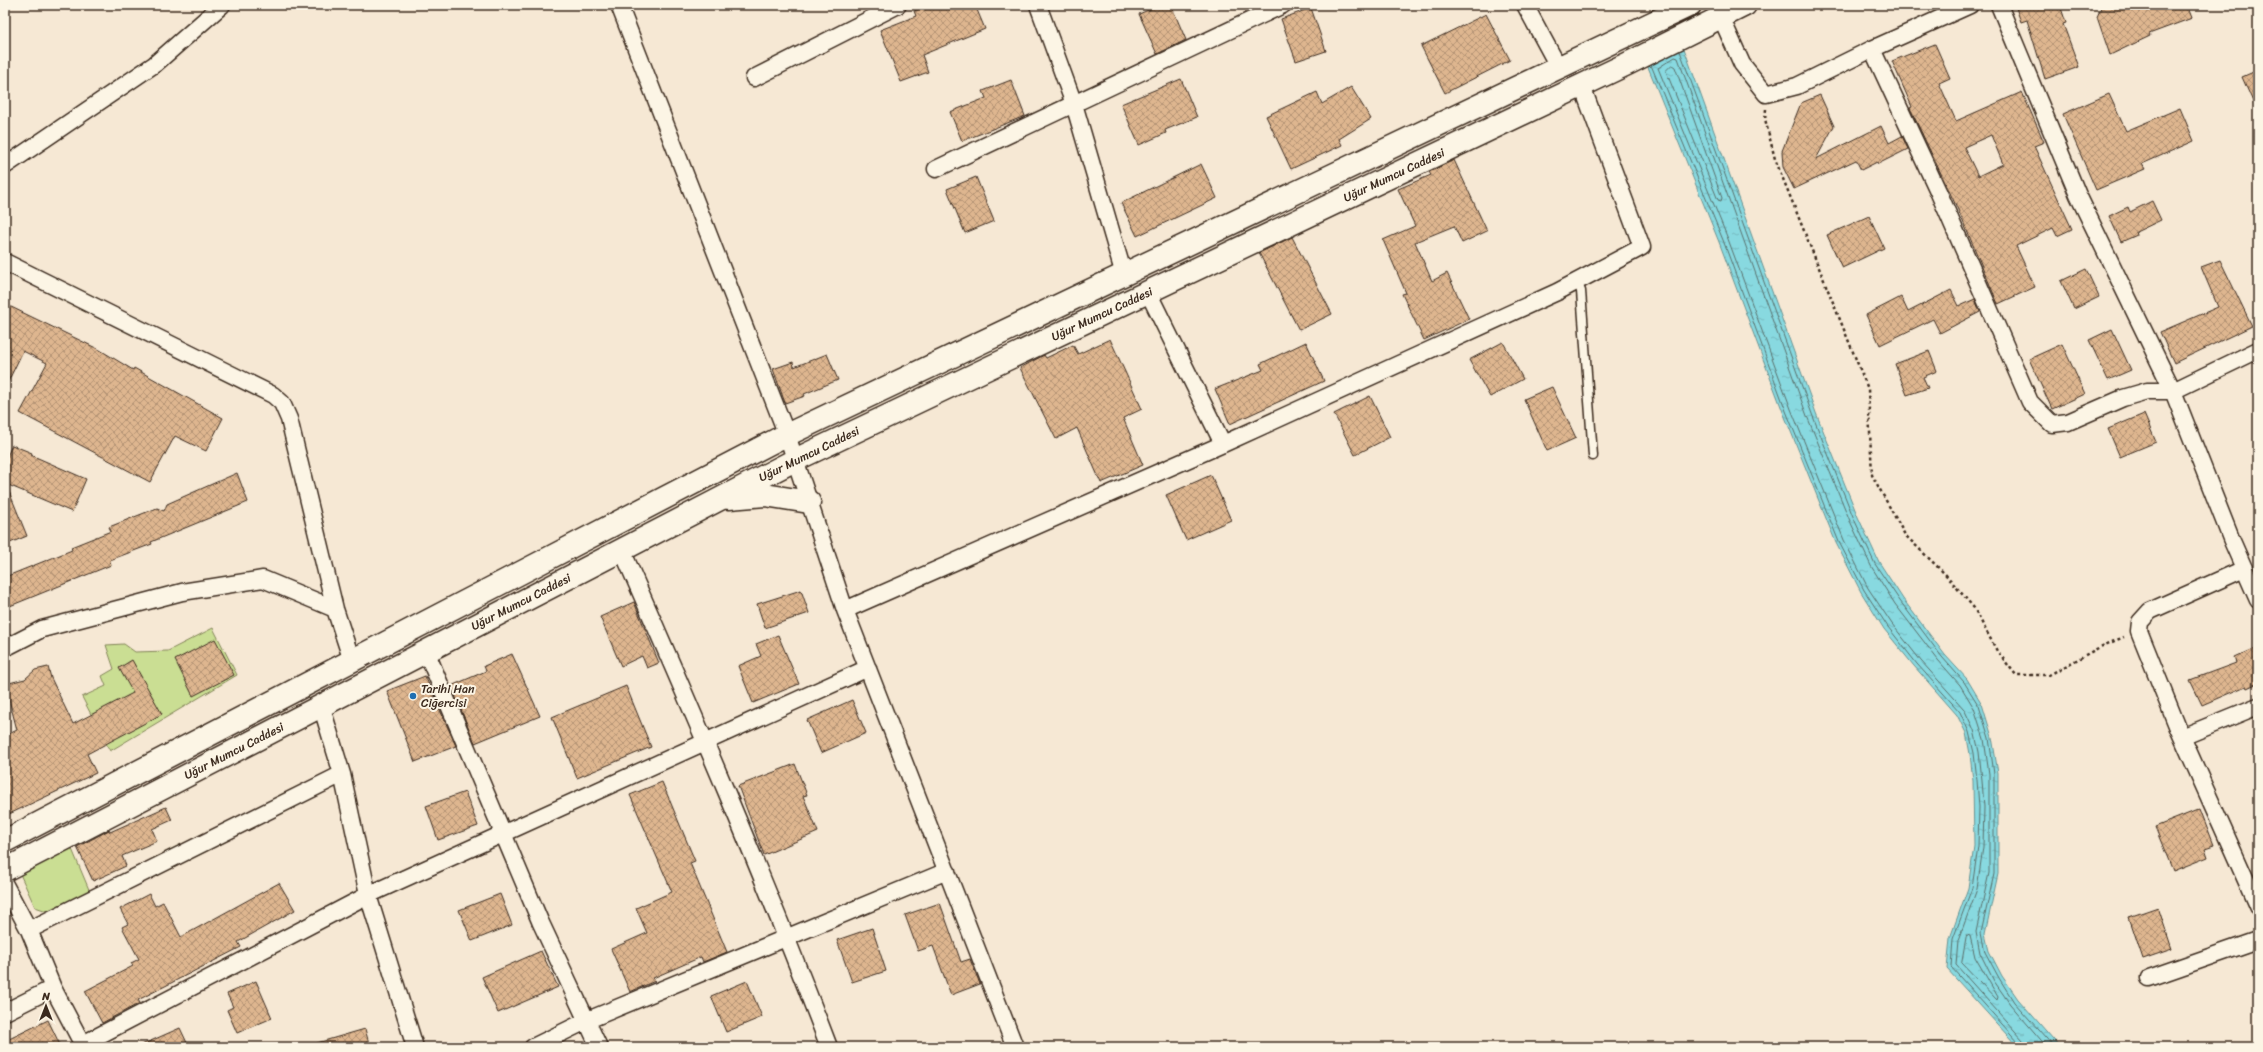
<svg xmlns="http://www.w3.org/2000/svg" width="2263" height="1052" font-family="Sriracha,sans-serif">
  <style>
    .green { fill: #cade93; stroke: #828458 }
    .water { fill: url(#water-ripples); stroke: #699392 }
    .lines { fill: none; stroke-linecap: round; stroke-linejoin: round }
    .shore { stroke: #5a706c; stroke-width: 1 }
    .building { fill: url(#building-cross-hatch); stroke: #3b2a1e; fill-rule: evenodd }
    .lane-casing { stroke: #3b2a1e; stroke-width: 11 }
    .street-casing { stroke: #3b2a1e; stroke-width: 19 }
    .secondary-casing { stroke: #3b2a1e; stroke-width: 25 }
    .path { stroke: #3b2a1e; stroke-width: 2.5; stroke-dasharray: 3 3; stroke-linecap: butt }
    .lane { stroke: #fcf5e5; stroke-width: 8 }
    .street { stroke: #fcf5e5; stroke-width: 16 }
    .secondary { stroke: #fcf5e5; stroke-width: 22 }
    .poi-dot { fill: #1f6fb2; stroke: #fcf5e5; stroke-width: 1.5 }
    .labels { text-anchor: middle; stroke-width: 4; stroke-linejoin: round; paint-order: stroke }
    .street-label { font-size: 12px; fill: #3b2a1e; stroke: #fcf5e5 }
    .poi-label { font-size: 12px; fill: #3b2a1e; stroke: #fcf5e5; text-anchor: start }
  </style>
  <defs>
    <pattern id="water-ripples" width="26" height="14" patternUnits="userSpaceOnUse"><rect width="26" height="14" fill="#88d9e0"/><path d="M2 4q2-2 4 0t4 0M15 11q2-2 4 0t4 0" fill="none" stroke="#76bac0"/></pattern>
    <pattern id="building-cross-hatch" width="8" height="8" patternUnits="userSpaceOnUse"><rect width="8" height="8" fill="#deb68f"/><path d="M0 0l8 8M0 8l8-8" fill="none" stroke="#b59474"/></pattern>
  </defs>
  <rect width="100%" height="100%" fill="#f6e8d4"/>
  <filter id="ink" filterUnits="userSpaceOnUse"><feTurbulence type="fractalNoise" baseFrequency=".025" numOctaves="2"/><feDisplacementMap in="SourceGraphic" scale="8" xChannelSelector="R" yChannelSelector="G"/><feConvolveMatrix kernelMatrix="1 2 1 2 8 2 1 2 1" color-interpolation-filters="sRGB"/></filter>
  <g filter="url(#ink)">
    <path class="green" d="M213 628 237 675 110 751 82 697 106 686 102 676 114 669 106 645 124 644 135 652 168 651Z
      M69 842 90 892 50 912 35 907 20 874Z"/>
    <path class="water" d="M1682 43 1816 413 1858 517 1879 562 1903 599 1945 655 1967 679 1982 704 1992 737 1998 773V874L1985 934 1989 951 2002 976 2018 999 2060 1047H2018L1947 969 1950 938 1968 888 1974 846 1973 781 1970 754 1966 733 1957 715 1914 666 1884 629 1861 592 1836 543 1783 412 1719 242 1646 62Z"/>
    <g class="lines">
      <path class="shore" d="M1680 51 1812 414 1854 519 1875 564 1900 601 1942 657 1964 682 1979 706 1989 738 1994 774V874L1981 933 1985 952 1999 978 2014 1002 2054 1047
        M1651 65 1723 240 1786 411 1839 542 1864 590 1888 627 1917 664 1960 712 1969 732 1974 753 1977 780 1979 807 1978 846 1972 888 1953 939 1951 967 2019 1043 2021 1047
        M1672 65 1675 67 1722 198 1721 201 1718 200 1666 71Z
        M1967 935 1970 936 1975 957 1998 997 1997 1000 1962 963Z
        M2026 1047 2023 1040 1956 965 1958 941 1977 889 1983 847 1984 807 1982 780 1979 752 1974 730 1964 709 1921 661 1892 624 1868 588 1844 540 1791 409 1728 239 1658 68 1675 57 1678 58 1807 416 1850 521 1871 566 1895 604 1938 660 1960 685 1974 708 1984 739 1989 774V873L1976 932 1980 953 1994 981 2010 1004 2047 1047"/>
    </g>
    <path class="building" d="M930 5H975L985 29 922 55 928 72 901 82 880 30 916 16 914 11Z
      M1160 5H1171L1186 40 1157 54 1139 14Z
      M2015 5H2060L2066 23 2063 24 2079 67 2045 79 2027 20 2021 22Z
      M2102 5H2187L2192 18 2149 34 2150 36 2110 55 2097 17Z
      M1311 8 1326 51 1296 61 1281 19Z
      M1486 14 1510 60 1445 93 1421 46Z
      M1935 44 1950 78 1939 83 1956 121 2022 92 2044 142 2034 146 2072 229 2057 236 2053 228 2016 246 2035 287 1998 304 1959 212 1910 108 1912 107 1892 61ZM1991 135 2003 164 1978 176 1964 147Z
      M2258 70V113L2242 77Z
      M1181 79 1197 117 1165 130 1166 133 1139 145 1121 104Z
      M1011 80 1025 116 962 141 950 112 986 98 983 91Z
      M1351 87 1371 119 1339 139 1342 145 1291 169 1266 116 1317 92 1322 104Z
      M2109 94 2126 131 2180 108 2194 141 2142 164 2145 169 2096 190 2063 114Z
      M1820 95 1834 126 1816 159 1881 126 1889 143 1902 136 1908 149 1878 164 1877 162 1861 170 1856 160 1794 189 1783 167 1782 151 1801 103Z
      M1454 160 1487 231 1462 243 1454 226 1415 242 1432 281 1447 273 1469 319 1424 340 1402 294 1406 293 1383 240 1415 226 1398 189 1431 175 1429 172Z
      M1201 164 1217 198 1137 236 1121 203Z
      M976 177 994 221 965 233 947 189Z
      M2152 201 2161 220 2136 232 2137 235 2121 242 2109 216 2128 207 2130 212Z
      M1869 216 1884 248 1842 268 1827 235Z
      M1292 237 1332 314 1299 330 1259 253Z
      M2220 260 2252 326 2174 363 2160 332 2218 307 2201 267Z
      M2086 269 2099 297 2074 309 2061 281Z
      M1951 290 1959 306 1975 299 1980 312 1940 333 1933 319 1880 345 1866 315 1901 297 1908 312Z
      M5 304 100 350 133 370 134 368 223 418 206 451 175 436 150 482 20 413 47 363 23 351 5 388Z
      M2112 329 2131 370 2108 380 2089 340Z
      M1110 339 1142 409 1123 418 1143 465 1101 483 1077 428 1056 439 1020 368 1044 355 1046 358 1073 345 1078 354Z
      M1306 342 1324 381 1230 424 1215 389 1263 370 1260 364Z
      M1503 342 1523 379 1490 397 1469 360Z
      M2062 344 2085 394 2052 409 2029 359Z
      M1929 351 1937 371 1923 377 1928 388 1907 395 1895 364Z
      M827 354 838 380 804 394 805 396 785 403 773 369 793 362 794 367Z
      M1552 387 1576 438 1547 451 1524 399Z
      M1370 396 1390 437 1355 455 1334 414Z
      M2144 414 2156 442 2120 457 2108 429Z
      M12 445 32 453 31 455 86 479 72 512 6 484 27 536 5 545V461Z
      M237 473 248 502 151 542 152 544 110 560 111 565 5 608V577L72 550 71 547 111 531 109 527 157 508 164 511 167 504Z
      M1211 475 1231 520 1186 540 1166 495Z
      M801 590 809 613 765 628 757 604Z
      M634 602 659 663 647 668 642 656 621 666 600 617Z
      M778 635 799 684 753 703 738 666 761 656 756 644Z
      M215 639 234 675 193 696 175 660Z
      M2258 647V683L2247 688 2246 686 2202 705 2190 680 2236 663 2234 658Z
      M512 654 540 716 475 743 451 686 486 671 484 666Z
      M132 660 162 714 87 754 96 773 5 816V736L17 730 5 684 25 679 35 670 48 667 51 678 73 724 133 693 119 668Z
      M425 676 456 746 415 762 387 691Z
      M626 686 651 747 577 778 552 717Z
      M852 700 866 733 821 753 807 720Z
      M795 764 807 795 803 796 818 832 764 855 738 786Z
      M662 782 695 861 690 863 727 952 703 962 701 957 653 978 655 981 630 992 611 949 647 933 636 908 672 892 630 795Z
      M465 792 478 826 438 840 426 806Z
      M166 807 172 820 152 829 157 841 122 856 126 866 93 881 77 847 109 830 110 832Z
      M2200 809 2214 845 2205 848 2208 857 2173 871 2155 827Z
      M279 883 295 910 238 942 241 947 138 1000 140 1003 102 1023 85 991 133 966 131 963 139 959 122 927 128 924 120 909 149 894 155 906 163 902 181 937Z
      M500 894 512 925 472 941 459 910Z
      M940 903 961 962 970 959 980 984 951 995 933 946 918 951 905 915Z
      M2158 907 2172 949 2143 959 2129 917Z
      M872 928 886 971 852 982 837 940Z
      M541 951 558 987 498 1013 482 977Z
      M256 981 272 1018 237 1033 227 1010 233 1007 227 994Z
      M747 981 762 1017 726 1032 711 996Z
      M48 1020 61 1047H5V1041Z
      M180 1028 189 1047H137Z
      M365 1029 370 1047H317V1043Z"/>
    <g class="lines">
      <g class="lane-casing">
        <path id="lane" d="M1577 281 1581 291 1593 456"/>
      </g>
      <g class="street-casing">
        <path id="street" d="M619 5 787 435 845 610 1015 1047
          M1038 5 1074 104 1124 275
          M1525 5 1559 68
          M1999 5 2078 195 2173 391 2232 541 2258 600
          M1721 17 1742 64 1766 94 1797 86 1872 49 1970 5
          M1872 49 1938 191 2030 402 2052 424 2068 422 2123 398 2147 391H2173L2258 350
          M754 78 898 5
          M5 166 155 64 222 5
          M936 169 1283 5
          M5 262 273 395 282 403 289 419 335 609 352 661
          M1148 292 1223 444
          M622 550C694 714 765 879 829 1047
          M2244 569 2150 611 2140 622 2139 631 2178 728 2258 907
          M845 610 1223 444 1557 292 1642 247 1582 86
          M5 648 42 629 182 592 263 579 335 609
          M426 651 540 921 599 1047
          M321 705 342 774 368 895 415 1047
          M2182 737 2258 706
          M5 885 29 930 53 988 84 1047
          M29 930 342 774
          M2149 978 2258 940
          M5 1012 53 988
          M83 1044 368 895 868 668
          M533 1047 588 1020 947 871"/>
      </g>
      <g class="secondary-casing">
        <path id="secondary" d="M729 498 765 495 809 502
          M5 841 776 440 1690 5
          M5 870 795 460 1627 64 1745 5"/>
      </g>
      <path class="path" d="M1766 109 1765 119 1775 159 1868 389 1872 475 1905 535 1946 575 1974 608 1997 651 2016 675H2049L2100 647 2124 637"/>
      <use href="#lane" class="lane"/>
      <use href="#street" class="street"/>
      <use href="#secondary" class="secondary"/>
    </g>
  </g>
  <circle class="poi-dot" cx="413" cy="696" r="4"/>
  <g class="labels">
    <g class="street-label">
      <text transform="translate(1394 175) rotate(-25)" y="4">Uğur Mumcu Caddesi</text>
      <text transform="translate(1102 314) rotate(-25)" y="4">Uğur Mumcu Caddesi</text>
      <text transform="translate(809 454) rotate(-26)" y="4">Uğur Mumcu Caddesi</text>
      <text transform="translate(521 602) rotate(-27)" y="4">Uğur Mumcu Caddesi</text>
      <text transform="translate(234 751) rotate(-27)" y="4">Uğur Mumcu Caddesi</text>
    </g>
    <g class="poi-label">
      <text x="421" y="693">Tarihi Han<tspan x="421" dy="14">Ciğercisi</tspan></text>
    </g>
  </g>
  <rect width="2263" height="1052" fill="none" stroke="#fcf5e5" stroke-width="20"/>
  <rect x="10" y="10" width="2243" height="1032" fill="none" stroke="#3b2a1e" stroke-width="1.5" filter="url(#ink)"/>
  <g transform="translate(46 1006)" stroke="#fcf5e5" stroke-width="3" paint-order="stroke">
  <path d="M0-3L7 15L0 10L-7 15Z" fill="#3b2a1e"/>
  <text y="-6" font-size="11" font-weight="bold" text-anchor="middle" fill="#3b2a1e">N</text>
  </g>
</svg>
